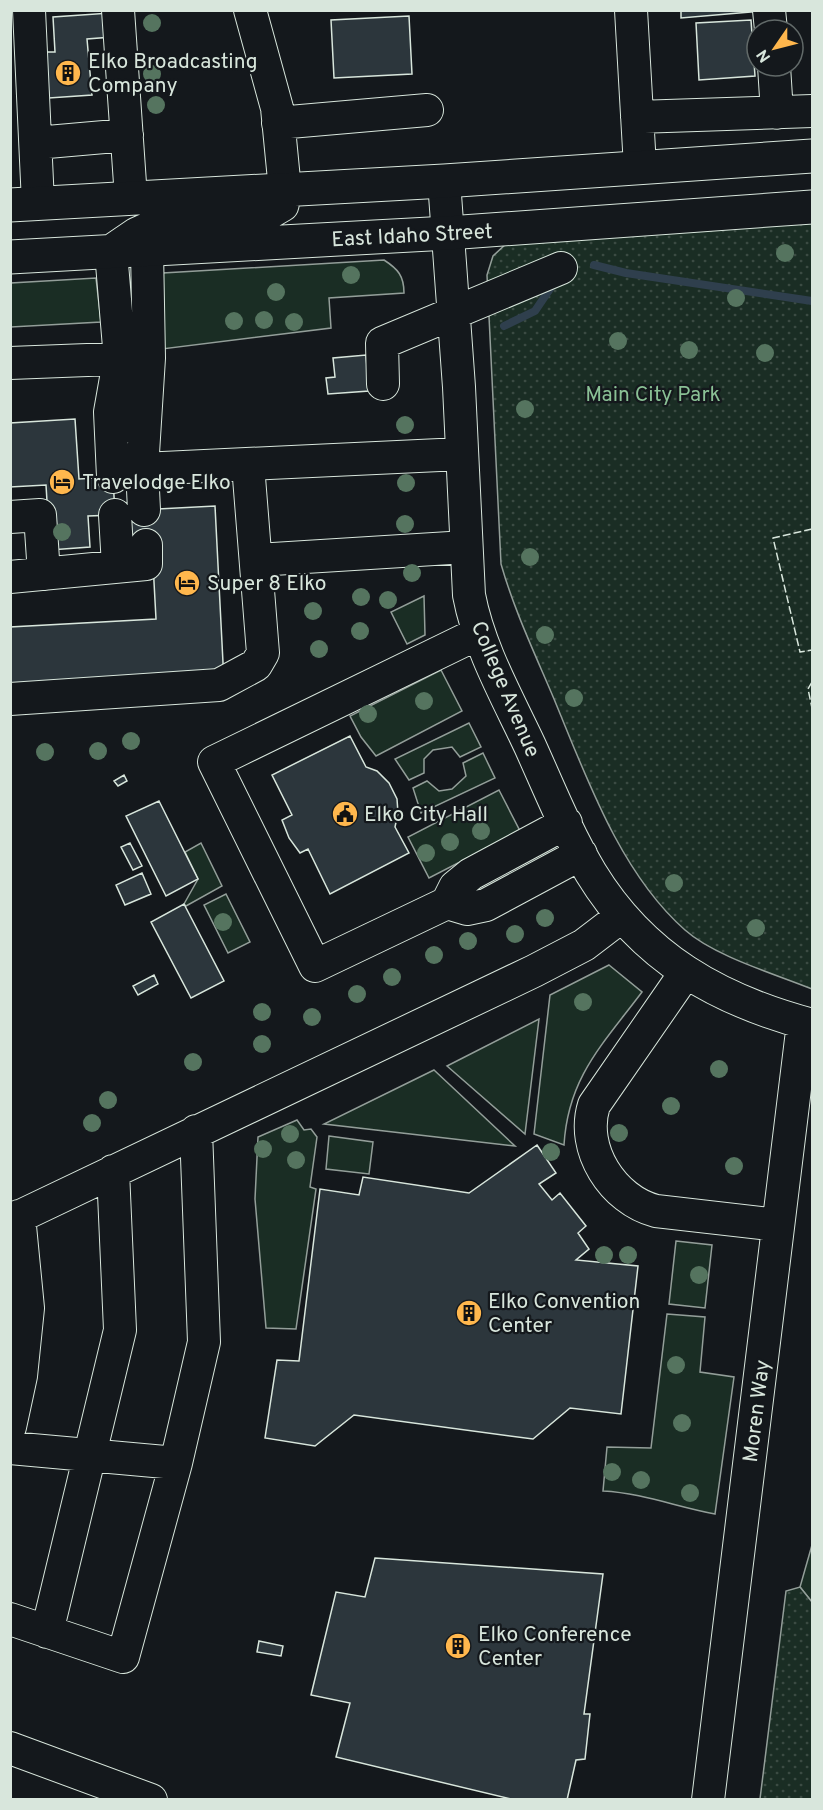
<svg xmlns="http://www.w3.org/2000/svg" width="823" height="1810" font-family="Overpass,sans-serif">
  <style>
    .green { fill: #1a2d24; stroke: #939e99; stroke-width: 1.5 }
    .park { fill: url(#park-dots); stroke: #939e99; stroke-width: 1.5 }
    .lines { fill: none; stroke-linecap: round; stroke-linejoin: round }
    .stream { stroke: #2f3f4d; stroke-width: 8 }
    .building { fill: #2c363c; stroke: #d8e6dc; stroke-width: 1.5 }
    .minor-casing { stroke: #d8e6dc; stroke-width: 34 }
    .major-casing { stroke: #d8e6dc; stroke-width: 35 }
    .minor { stroke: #14181c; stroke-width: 32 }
    .major { stroke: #14181c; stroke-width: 33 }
    .fence { stroke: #d8e6dc; stroke-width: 1.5; stroke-dasharray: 8 3; stroke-linecap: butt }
    .tree { fill: #55745f }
    .labels { text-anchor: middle; stroke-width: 4.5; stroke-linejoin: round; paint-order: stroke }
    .poi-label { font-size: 21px; fill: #d8e6dc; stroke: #14181c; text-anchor: start }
    .street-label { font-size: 21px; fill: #d8e6dc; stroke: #14181c }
    .park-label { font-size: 21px; fill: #8ac095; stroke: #14181c }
  </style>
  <defs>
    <pattern id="park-dots" width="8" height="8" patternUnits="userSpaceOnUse" patternTransform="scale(1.5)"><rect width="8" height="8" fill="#1a2d24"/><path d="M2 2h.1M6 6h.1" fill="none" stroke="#3b4b43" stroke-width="1.8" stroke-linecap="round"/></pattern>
  </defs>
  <rect width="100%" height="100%" fill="#14181c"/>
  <path class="green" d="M384 260C398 269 404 276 404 293L329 298 331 328 162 349 163 273Z
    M96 278 101 322 11 327V283Z
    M424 596 425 635 407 644 391 612Z
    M441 670 462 711 376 756 361 737 350 716Z
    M469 723 481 747 460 757 452 747 433 750 424 759V773L409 780 395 759Z
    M483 753 495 778 421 813 413 788 427 781 439 791 452 789 466 776 463 763Z
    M499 790 520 831 429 878 408 837Z
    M201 843 222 886 186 906 184 904 198 879 185 852Z
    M226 894 250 942 228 953 204 905Z
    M609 965 642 992C603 1044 568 1077 564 1145L534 1134 550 995Z
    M539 1019 525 1134 447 1066Z
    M434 1070 515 1146 324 1124Z
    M297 1120 304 1130 311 1129 317 1137 310 1187 316 1189 296 1329 266 1328 255 1199 258 1137Z
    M329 1136 373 1142 369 1174 326 1169Z
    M676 1241 712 1245 705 1308 669 1304Z
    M667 1314 705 1317 700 1372 734 1377 715 1514C677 1507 642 1493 603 1491L607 1447 651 1448Z
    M812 1545V1602L800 1587Z"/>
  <path class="park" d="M812 217V989C775 974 714 956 685 930 620 873 586 776 554 699 535 654 514 610 501 564L487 275 493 256 507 243Z
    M800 1587 812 1602V1799H760L786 1591Z"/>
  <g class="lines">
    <path class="stream" d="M594 265 626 273 812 301
      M504 326 535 311 556 280"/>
  </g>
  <path class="building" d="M681 10H762V11L681 18Z
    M110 13 112 37 87 39 92 95 49 98 45 52H55L53 17Z
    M409 16 412 74 334 78 331 20Z
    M751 20 755 76 699 80 696 23Z
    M366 355 369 391 328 394 326 378 335 377 333 358Z
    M75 419 79 479 113 477 115 515 88 516 90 547 50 550 46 485 10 487V423Z
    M215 506 224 682 10 693V627L156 619 152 545 121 547 119 511Z
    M350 736 366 767 377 771 389 783 397 799 398 813 395 827 409 853 330 894 308 849 300 853 289 838 282 820 292 815 272 775Z
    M124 775 127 781 118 786 114 781Z
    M159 801 198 879 166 896 126 816Z
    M130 843 142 866 133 870 121 847Z
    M142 873 151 894 125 905 116 885Z
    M184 904 224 981 191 998 151 922Z
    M154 975 158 984 138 995 133 986Z
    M537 1145 556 1173 539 1184 552 1200 560 1193 586 1226 578 1233 589 1249 576 1260 638 1266 621 1414 570 1408 533 1439 354 1415 315 1446 265 1438 277 1360 299 1361 320 1189 359 1195 363 1177 469 1193Z
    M375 1558 603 1574 584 1714H590L585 1759 576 1760 567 1800H515L336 1757 350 1703 311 1695 336 1592 365 1597Z
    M259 1641 283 1646 281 1656 257 1652Z"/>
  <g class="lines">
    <g class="minor-casing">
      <path id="minor" d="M29 10 38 203
        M118 10 131 198
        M250 10 277 108 285 190
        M631 10 640 167
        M769 10 771 30
        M774 66 777 113
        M637 117 812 111
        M278 123 427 110
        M36 143 127 135
        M444 181 459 387 469 595C479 648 507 697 530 746 549 788 567 833 591 873 643 958 718 1000 812 1025
        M111 252 120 359 133 427
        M10 363 139 358
        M383 384 382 343 561 268
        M142 469 461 454
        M113 477 110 412 116 378
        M144 510 142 469 149 358 147 250
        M115 515 118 566
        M10 517 40 515 44 574
        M257 560 466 547
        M10 577 146 564V545
        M479 633 214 762 315 966 447 903 455 887 471 874 566 823
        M10 699 219 685 256 665 263 653 248 465
        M447 903 467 909 486 905 581 854
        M686 972 594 1105C580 1149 613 1200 656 1211L778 1225
        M10 1221 534 971 584 945 622 916
        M10 1427 21 1376 28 1308 19 1216
        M10 1448 176 1463
        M10 1619 123 1657 176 1463 204 1342 196 1131
        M47 1632 120 1330 113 1171
        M10 1748 151 1800
        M708 1800 803 1023"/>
    </g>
    <g class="major-casing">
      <path id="major" d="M10 205 444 181 812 156
        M115 249 137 234 157 225 270 212 282 205 285 190
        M10 257 448 233 812 207"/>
    </g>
    <use href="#minor" class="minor"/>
    <use href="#major" class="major"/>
    <path class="fence" d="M812 529 773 538 800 652 812 650
      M812 682 808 689 812 708"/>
  </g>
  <g class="tree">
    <circle cx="152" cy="23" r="9"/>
    <circle cx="152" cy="74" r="9"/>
    <circle cx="156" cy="105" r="9"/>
    <circle cx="785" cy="253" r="9"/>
    <circle cx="351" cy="275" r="9"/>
    <circle cx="276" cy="292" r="9"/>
    <circle cx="736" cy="298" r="9"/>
    <circle cx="264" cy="320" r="9"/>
    <circle cx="234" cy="321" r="9"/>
    <circle cx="294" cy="322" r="9"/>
    <circle cx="618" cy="341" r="9"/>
    <circle cx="689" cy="350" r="9"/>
    <circle cx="765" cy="353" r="9"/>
    <circle cx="525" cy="409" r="9"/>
    <circle cx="405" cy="425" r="9"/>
    <circle cx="406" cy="483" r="9"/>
    <circle cx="405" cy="524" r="9"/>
    <circle cx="62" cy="532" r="9"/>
    <circle cx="530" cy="557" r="9"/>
    <circle cx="412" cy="573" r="9"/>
    <circle cx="361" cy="597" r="9"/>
    <circle cx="388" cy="600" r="9"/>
    <circle cx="313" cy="611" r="9"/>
    <circle cx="360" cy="631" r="9"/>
    <circle cx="545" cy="635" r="9"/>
    <circle cx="319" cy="649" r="9"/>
    <circle cx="574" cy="698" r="9"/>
    <circle cx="424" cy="701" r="9"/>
    <circle cx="368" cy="714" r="9"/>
    <circle cx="131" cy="741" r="9"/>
    <circle cx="98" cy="751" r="9"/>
    <circle cx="45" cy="752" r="9"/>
    <circle cx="481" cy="831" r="9"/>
    <circle cx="450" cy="842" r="9"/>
    <circle cx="426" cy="853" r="9"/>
    <circle cx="674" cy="883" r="9"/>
    <circle cx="545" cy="918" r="9"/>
    <circle cx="223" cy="922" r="9"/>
    <circle cx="756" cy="928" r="9"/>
    <circle cx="515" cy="934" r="9"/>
    <circle cx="468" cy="941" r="9"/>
    <circle cx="434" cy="955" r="9"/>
    <circle cx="392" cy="977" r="9"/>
    <circle cx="357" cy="994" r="9"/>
    <circle cx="583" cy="1002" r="9"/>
    <circle cx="262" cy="1012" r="9"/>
    <circle cx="312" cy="1017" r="9"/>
    <circle cx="262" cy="1044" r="9"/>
    <circle cx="193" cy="1062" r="9"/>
    <circle cx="719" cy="1069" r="9"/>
    <circle cx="108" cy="1100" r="9"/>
    <circle cx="671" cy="1106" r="9"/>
    <circle cx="92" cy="1123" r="9"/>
    <circle cx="619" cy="1133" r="9"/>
    <circle cx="290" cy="1134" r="9"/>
    <circle cx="263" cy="1149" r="9"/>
    <circle cx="551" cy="1152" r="9"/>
    <circle cx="296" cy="1160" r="9"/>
    <circle cx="734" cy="1166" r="9"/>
    <circle cx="604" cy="1255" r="9"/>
    <circle cx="628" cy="1255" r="9"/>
    <circle cx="699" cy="1275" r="9"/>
    <circle cx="676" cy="1365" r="9"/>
    <circle cx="682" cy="1423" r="9"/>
    <circle cx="612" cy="1472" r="9"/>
    <circle cx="641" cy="1480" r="9"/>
    <circle cx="690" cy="1493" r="9"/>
  </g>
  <defs>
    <g id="building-disc" transform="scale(1.35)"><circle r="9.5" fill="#ffb74d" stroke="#14181c"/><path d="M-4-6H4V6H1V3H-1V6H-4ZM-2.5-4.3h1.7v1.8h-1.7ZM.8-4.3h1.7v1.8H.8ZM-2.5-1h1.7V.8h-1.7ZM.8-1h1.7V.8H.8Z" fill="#111"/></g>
    <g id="hotel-disc" transform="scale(1.35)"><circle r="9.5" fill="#ffb74d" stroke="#14181c"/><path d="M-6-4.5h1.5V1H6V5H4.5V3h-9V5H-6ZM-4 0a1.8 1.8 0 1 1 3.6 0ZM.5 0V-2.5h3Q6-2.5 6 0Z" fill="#111"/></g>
    <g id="civic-disc" transform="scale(1.35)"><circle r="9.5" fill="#ffb74d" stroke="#14181c"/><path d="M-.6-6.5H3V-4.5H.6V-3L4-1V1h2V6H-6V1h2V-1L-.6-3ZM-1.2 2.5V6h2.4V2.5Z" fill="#111"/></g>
  </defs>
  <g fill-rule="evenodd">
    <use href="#building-disc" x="68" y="73"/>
    <use href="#hotel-disc" x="62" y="482"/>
    <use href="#hotel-disc" x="187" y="583"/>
    <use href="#civic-disc" x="345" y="814"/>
    <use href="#building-disc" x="469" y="1313"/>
    <use href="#building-disc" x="458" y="1646"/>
  </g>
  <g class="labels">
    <g class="poi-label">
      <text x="88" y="68">Elko Broadcasting<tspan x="88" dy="24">Company</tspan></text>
      <text x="82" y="489">Travelodge Elko</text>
      <text x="207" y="590">Super 8 Elko</text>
      <text x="364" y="821">Elko City Hall</text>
      <text x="488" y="1308">Elko Convention<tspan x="488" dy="24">Center</tspan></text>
      <text x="478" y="1641">Elko Conference<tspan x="478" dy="24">Center</tspan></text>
    </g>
    <g class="street-label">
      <text transform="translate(412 235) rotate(-3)" y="7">East Idaho Street</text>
      <text transform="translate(506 689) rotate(67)" y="7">College Avenue</text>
      <text transform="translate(756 1411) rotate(-83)" y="7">Moren Way</text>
    </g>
    <g class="park-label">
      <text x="653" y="401">Main City Park</text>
    </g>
  </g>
  <rect width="823" height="1810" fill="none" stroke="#d8e6dc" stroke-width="24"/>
  <g transform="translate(775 48) rotate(235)"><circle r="28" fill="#14181c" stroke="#626a69" stroke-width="1.5"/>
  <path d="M0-4.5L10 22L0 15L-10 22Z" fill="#ffb74d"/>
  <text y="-9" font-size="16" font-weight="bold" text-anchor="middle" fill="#d8e6dc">N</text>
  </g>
</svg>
